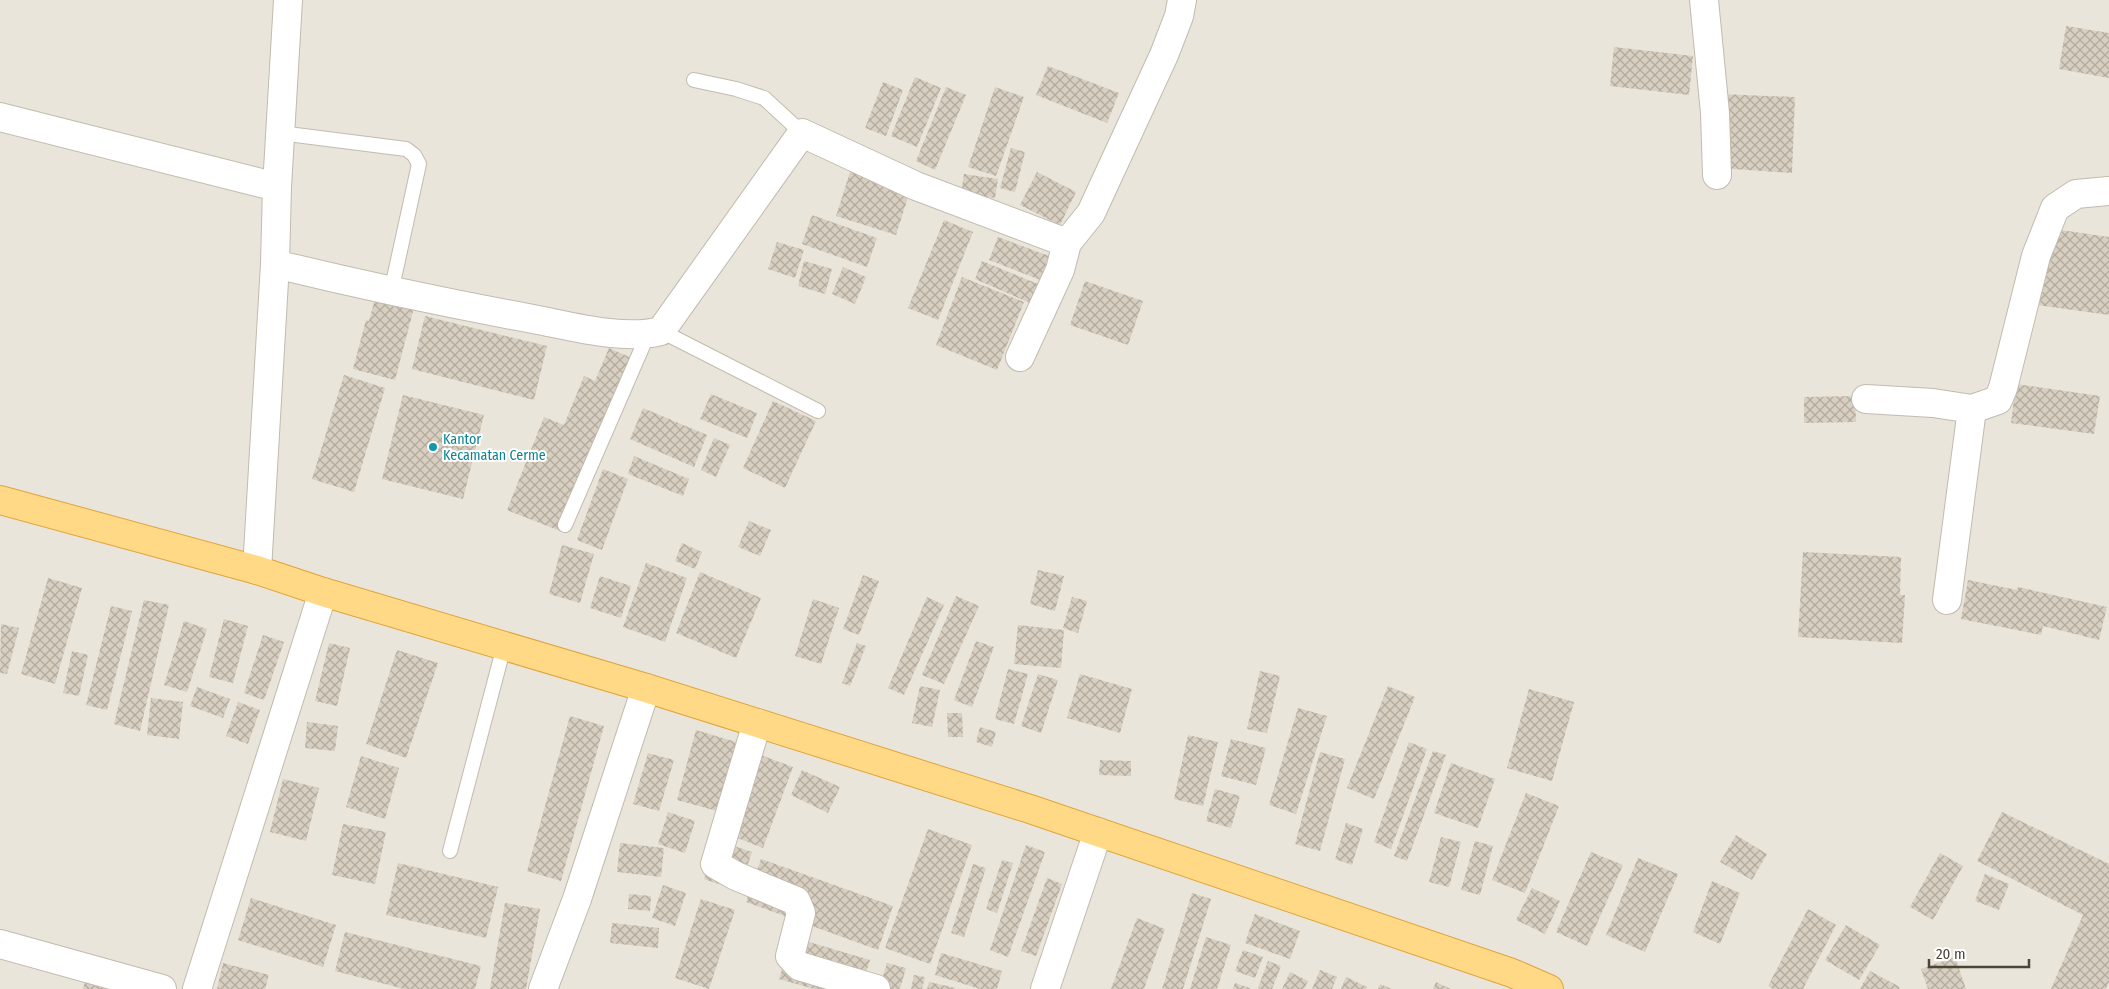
<svg xmlns="http://www.w3.org/2000/svg" width="2109" height="989" font-family="'Fira Sans Condensed',sans-serif">
  <style>
    .residential { fill: #eae5da }
    .building { fill: url(#building-cross-hatch) }
    .lines { fill: none; stroke-linecap: round; stroke-linejoin: round }
    .service-casing { stroke: #c2bbae; stroke-width: 16 }
    .minor-casing { stroke: #c2bbae; stroke-width: 30 }
    .trunk-casing { stroke: #e0a43c; stroke-width: 30 }
    .service { stroke: #fff; stroke-width: 14 }
    .minor { stroke: #fff; stroke-width: 28 }
    .trunk { stroke: #ffd985; stroke-width: 28 }
    .culture-dot { fill: #0f9aa8; stroke: #fff; stroke-width: 2 }
    .labels { text-anchor: middle; stroke-width: 4; stroke-linejoin: round; paint-order: stroke }
    .culture-label { font-size: 14px; fill: #0d838f; stroke: #fff; text-anchor: start }
  </style>
  <defs>
    <pattern id="building-cross-hatch" width="8" height="8" patternUnits="userSpaceOnUse" patternTransform="scale(1.25)"><rect width="8" height="8" fill="#d8cfc1"/><path d="M0 0l8 8M0 8l8-8" fill="none" stroke="#b1aa9e"/></pattern>
  </defs>
  <rect width="100%" height="100%" fill="#f6f3ec"/>
  <path class="residential" d="M0 0H2109V989H0Z"/>
  <path class="building" d="M2066 26 2109 33V78L2059 69Z
    M1614 47 1693 56 1689 95 1610 86Z
    M1048 66 1119 93 1107 123 1036 95Z
    M915 77 941 88 917 147 891 136Z
    M883 82 903 90 886 136 865 128Z
    M946 87 966 95 935 170 916 161Z
    M995 87 1024 97 996 176 968 167Z
    M1721 94 1795 97 1792 173 1718 168Z
    M1011 148 1025 152 1015 192 1000 188Z
    M851 169 911 188 896 235 836 216Z
    M1037 172 1076 192 1060 225 1020 205Z
    M964 174 998 179 995 198 961 193Z
    M812 215 877 238 867 267 802 244Z
    M944 220 973 232 938 320 908 308Z
    M2054 229 2109 237V315L2037 305 2043 264 2049 265Z
    M998 237 1049 256 1040 280 989 260Z
    M777 242 804 250 795 278 768 269Z
    M804 261 832 269 825 294 798 286Z
    M982 261 1038 284 1030 303 975 279Z
    M843 267 866 277 855 304 832 294Z
    M962 277 1024 302 997 370 936 345Z
    M1085 281 1143 301 1128 345 1070 325Z
    M376 295 415 304 395 380 353 369 366 320 369 321Z
    M425 316 547 346 534 400 412 369Z
    M609 348 636 360 596 438 560 531 507 510 544 417 564 425 584 376 595 381Z
    M344 375 385 388 354 492 312 479Z
    M2016 384 2100 396 2094 434 2011 423Z
    M711 394 757 413 747 438 700 419Z
    M403 395 484 415 463 499 382 479Z
    M1855 396 1856 422 1804 423V397Z
    M773 401 816 421 785 488 743 468Z
    M643 408 707 435 694 467 630 439Z
    M714 438 730 445 716 477 701 470Z
    M634 456 689 479 683 496 628 474Z
    M603 469 628 479 602 550 577 540Z
    M749 521 771 530 760 556 738 547Z
    M682 543 702 552 695 569 675 561Z
    M562 545 594 554 580 603 549 594Z
    M1803 552 1901 557 1900 595H1905L1902 643 1798 637Z
    M646 563 687 578 665 642 623 627Z
    M1038 570 1064 576 1055 611 1030 604Z
    M700 572 761 598 736 658 676 633Z
    M863 575 879 581 859 635 843 629Z
    M600 576 631 586 621 618 590 608Z
    M48 578 82 588 55 684 21 674Z
    M1968 580 2017 590 2018 587 2107 607 2099 640 2043 626 2041 635 1961 619Z
    M956 596 979 606 944 684 922 675Z
    M927 597 944 605 904 695 888 688Z
    M1072 597 1087 601 1078 633 1063 628Z
    M813 599 839 608 821 664 795 656Z
    M144 600 169 605 140 731 114 724Z
    M111 606 132 611 107 710 86 705Z
    M224 619 248 626 233 683 209 677Z
    M184 621 207 629 187 692 164 685Z
    M1 624 19 628 7 674 0 673Z
    M1018 625 1064 630 1061 668 1014 664Z
    M263 635 284 642 264 700 244 693Z
    M976 641 994 647 972 707 954 700Z
    M329 643 350 648 337 706 315 701Z
    M857 643 866 646 850 686 842 683Z
    M397 650 438 663 406 758 366 744Z
    M72 651 88 655 79 696 63 693Z
    M1008 669 1028 674 1014 724 995 719Z
    M1260 671 1280 676 1267 733 1247 729Z
    M1038 674 1058 680 1041 733 1021 726Z
    M1080 674 1132 689 1120 733 1067 718Z
    M920 686 940 690 932 727 912 723Z
    M1388 686 1415 697 1374 799 1347 788Z
    M197 687 230 699 223 718 190 706Z
    M1529 689 1574 702 1552 781 1507 768Z
    M151 698 183 702 179 739 147 735Z
    M238 702 260 710 248 744 226 736Z
    M1298 708 1327 716 1296 814 1269 805Z
    M947 713H962L963 737H948Z
    M570 716 604 726 561 881 527 871Z
    M307 722 338 726 335 751 305 748Z
    M980 727 996 732 992 747 976 742Z
    M696 730 736 742 717 811 677 800Z
    M1188 735 1218 742 1203 806 1174 799Z
    M1231 739 1266 748 1256 785 1221 776Z
    M1409 742 1427 749 1391 849 1374 842Z
    M1433 751 1446 755 1407 861 1394 856Z
    M753 752 793 767 763 848 722 832Z
    M1320 752 1345 759 1320 851 1295 844Z
    M648 753 674 760 659 811 633 804Z
    M361 756 399 768 385 819 346 807Z
    M1100 760 1131 761V776L1099 775Z
    M1451 763 1495 779 1478 828 1434 813Z
    M802 770 840 787 828 813 791 795Z
    M283 779 319 788 306 841 270 832Z
    M1215 789 1240 796 1231 828 1206 821Z
    M1526 793 1559 806 1525 893 1492 880Z
    M668 812 695 821 685 853 658 844Z
    M2002 812 2109 864V982L2106 989H2051L2083 915 1977 861Z
    M1346 823 1363 829 1352 865 1335 859Z
    M343 824 386 832 375 884 332 875Z
    M928 829 972 845 930 964 885 948Z
    M1736 835 1767 854 1752 880 1720 862Z
    M1441 837 1461 842 1449 887 1429 882Z
    M716 840 752 852 739 891 704 879Z
    M1475 841 1493 846 1480 895 1461 890Z
    M620 843 664 848 661 877 617 872Z
    M1026 845 1045 852 1008 957 990 950Z
    M1591 852 1623 865 1587 946 1556 932Z
    M1940 853 1963 866 1933 920 1910 907Z
    M1638 858 1678 874 1645 952 1606 935Z
    M761 859 893 906 878 950 746 902Z
    M1002 860 1013 863 997 913 986 909Z
    M398 863 498 887 486 938 386 915Z
    M973 864 986 868 964 937 951 933Z
    M1985 874 2009 884 1999 910 1975 901Z
    M1047 878 1062 884 1036 956 1021 951Z
    M1712 881 1740 893 1720 944 1693 932Z
    M663 885 686 893 675 926 652 918Z
    M1532 888 1560 901 1545 934 1516 920Z
    M1192 893 1211 899 1183 989H1162Z
    M629 894 651 896 650 911 628 909Z
    M251 898 336 925 323 967 238 940Z
    M701 899 735 910 709 989 675 978Z
    M505 903 540 909 526 989H490Z
    M1808 909 1836 925 1803 989H1773L1768 986Z
    M1255 914 1300 931 1290 959 1245 943Z
    M1137 918 1165 929 1144 989H1111Z
    M612 923 659 928 658 948 610 943Z
    M1846 925 1880 945 1859 980 1825 960Z
    M345 932 481 966 475 989H404L335 971Z
    M792 937 870 960 861 989H814L779 979Z
    M1206 937 1231 945 1217 989H1190Z
    M1243 950 1263 957 1255 978 1235 971Z
    M941 953 1002 971 997 989H980L935 975Z
    M1955 957 1966 989H1928L1921 969Z
    M1268 961 1281 966 1272 989H1260L1258 988Z
    M223 963 269 975 265 989H217Z
    M887 963 906 968 900 989H879Z
    M1320 970 1337 977 1332 989H1312Z
    M1870 971 1900 987 1899 989H1860Z
    M1290 972 1308 981 1304 989H1282Z
    M914 975 925 977 922 989H911Z
    M1346 977 1367 987 1366 989H1341Z
    M86 979 117 989H83Z
    M929 982 956 988 955 989H927Z
    M1436 982 1451 989H1433Z
    M1235 983 1250 988V989H1233Z
    M1380 984 1392 989H1378Z"/>
  <g class="lines">
    <g class="service-casing">
      <path id="service" d="M694 80 736 89 764 98 802 133
        M280 133 406 149 414 155 419 164 391 292
        M661 331 818 411
        M565 525 648 334
        M450 851 504 646"/>
    </g>
    <g class="minor-casing">
      <path id="minor" d="M1704 0 1715 113 1717 175
        M0 117 277 187
        M275 264C361 285 446 303 533 319 570 326 624 341 661 331L802 133 916 186 1067 243 1091 213 1164 55 1179 16 1182 0
        M1020 357 1060 270 1067 243
        M1866 399 1933 403 1972 409 1998 400 2003 388 2036 256 2055 208 2076 194 2109 191
        M257 570 275 264 277 187 288 0
        M1947 600 1972 409
        M757 723 715 864 736 876 796 901 801 913 790 956 799 966 876 989
        M0 944 162 989
        M197 989 323 592
        M543 989 577 899 646 688
        M1045 989 1098 832"/>
    </g>
    <g class="trunk-casing">
      <path id="trunk" d="M0 500 257 570 323 592 646 688 1030 809 1512 973 1549 989"/>
    </g>
    <use href="#service" class="service"/>
    <use href="#minor" class="minor"/>
    <use href="#trunk" class="trunk"/>
  </g>
  <circle class="culture-dot" cx="433" cy="447" r="5"/>
  <g class="labels">
    <g class="culture-label">
      <text x="443" y="444">Kantor<tspan x="443" dy="16">Kecamatan Cerme</tspan></text>
    </g>
  </g>
  <path d="M1929 959v8h100v-8" fill="none" stroke="#4b4439" stroke-width="2.5"/>
  <text x="1936" y="959" font-size="15" fill="#4b4439" stroke="#ffffff" stroke-width="4" paint-order="stroke">20 m</text>
</svg>
